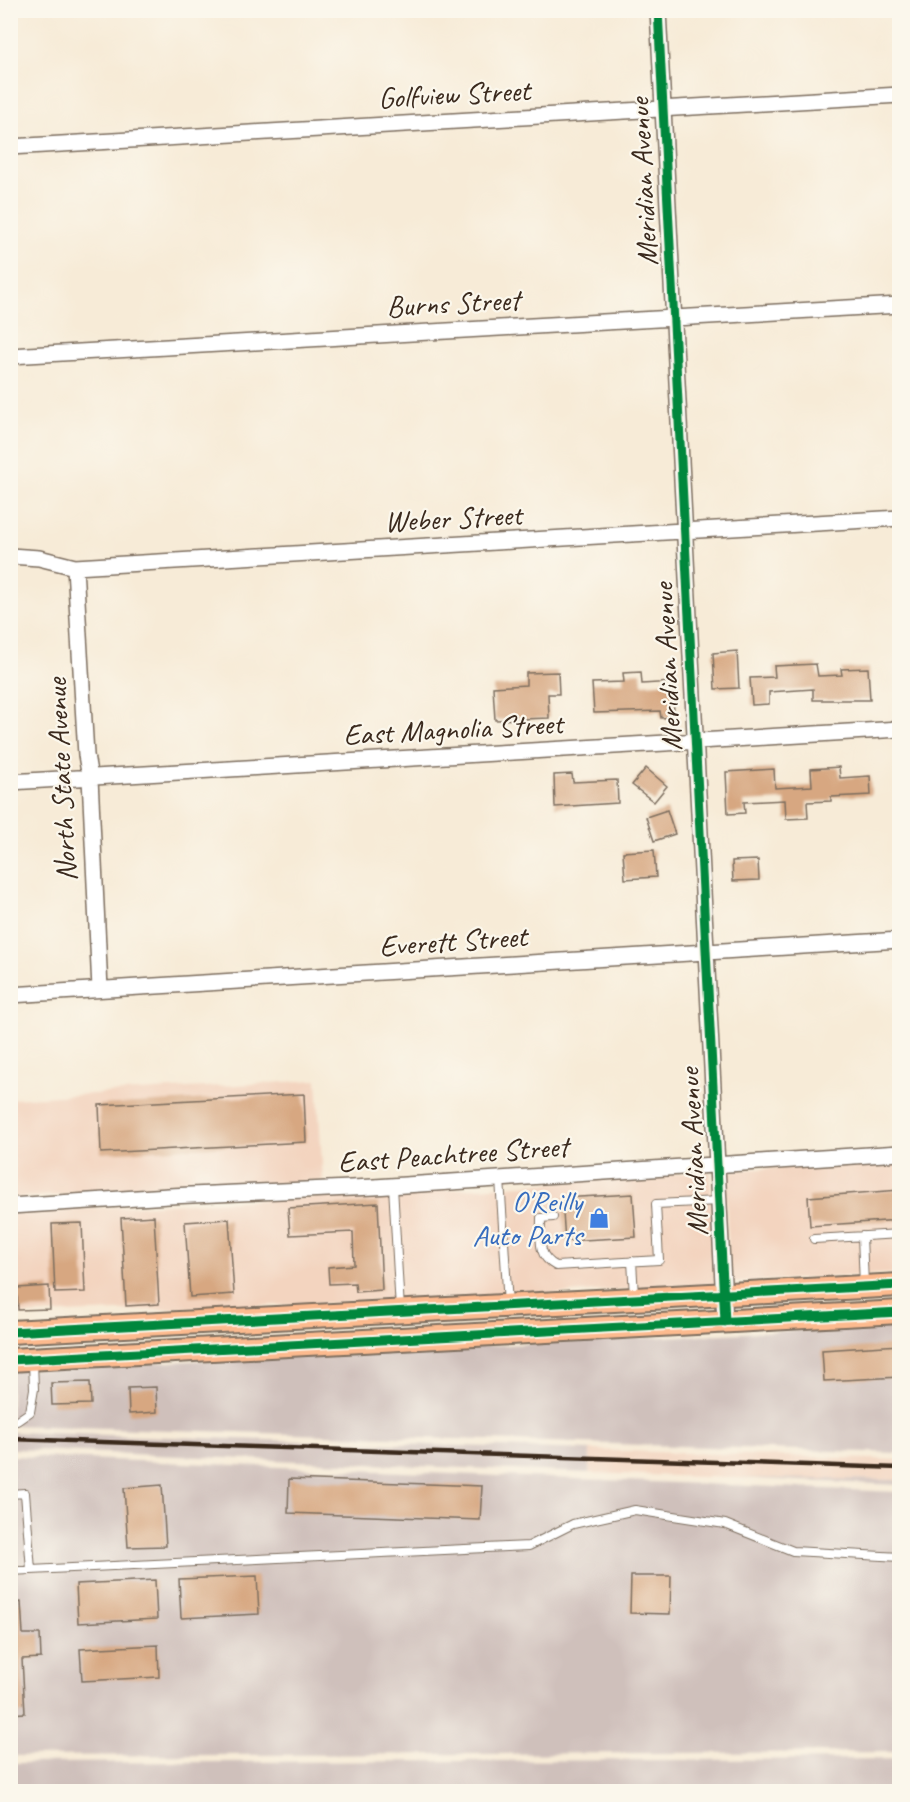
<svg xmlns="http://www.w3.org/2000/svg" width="910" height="1802" font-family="Caveat,sans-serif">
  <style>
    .built { fill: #f3d4bf }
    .industrial { fill: #cfc0bb }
    .building { fill: #d7a781 }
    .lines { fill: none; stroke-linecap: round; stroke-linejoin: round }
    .lane-casing { stroke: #7d6e5f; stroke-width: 10 }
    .street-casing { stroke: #7d6e5f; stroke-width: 18 }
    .primary-casing { stroke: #7d6e5f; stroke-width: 26 }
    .lane { stroke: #fff; stroke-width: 8 }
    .street { stroke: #fff; stroke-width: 15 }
    .primary { stroke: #fcba8e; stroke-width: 22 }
    .rail { stroke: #3b2a1e; stroke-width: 4.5 }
    .cycleway-casing { stroke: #fbf7ec; stroke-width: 13 }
    .cycleway { stroke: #00873e; stroke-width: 9 }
    .labels { text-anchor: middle; stroke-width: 4.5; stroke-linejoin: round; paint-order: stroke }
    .street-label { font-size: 30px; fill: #3b2a1e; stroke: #fbf7ec }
    .shop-label { font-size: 30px; fill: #366cbe; stroke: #fbf7ec; text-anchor: end }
  </style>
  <rect width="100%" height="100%" fill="#fbf7ec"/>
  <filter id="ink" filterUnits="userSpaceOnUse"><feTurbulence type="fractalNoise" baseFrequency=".0167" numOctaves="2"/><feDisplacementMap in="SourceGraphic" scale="12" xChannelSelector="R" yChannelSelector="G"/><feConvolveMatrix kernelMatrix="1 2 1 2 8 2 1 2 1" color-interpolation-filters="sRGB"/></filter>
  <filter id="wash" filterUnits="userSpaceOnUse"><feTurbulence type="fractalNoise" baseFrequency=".008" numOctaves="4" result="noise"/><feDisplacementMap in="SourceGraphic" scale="24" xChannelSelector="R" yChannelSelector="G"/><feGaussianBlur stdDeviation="1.35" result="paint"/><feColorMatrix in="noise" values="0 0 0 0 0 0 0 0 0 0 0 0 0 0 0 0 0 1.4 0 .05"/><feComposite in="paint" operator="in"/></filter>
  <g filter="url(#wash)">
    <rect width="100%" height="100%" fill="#f7ebd7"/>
    <path class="built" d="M317 1080 323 1181 11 1198V1099Z
      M899 1161V1273L730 1283 725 1171Z
      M710 1172 716 1284 516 1296 11 1315V1214L169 1204 374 1195Z
      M590 1450 900 1460 899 1480 736 1478 589 1473Z"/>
    <path class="industrial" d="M899 1325V1453L11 1425V1370Z
      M11 1432 590 1450 589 1473 11 1449Z
      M11 1456 899 1492V1752L11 1756Z
      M736 1478 899 1480 900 1485H899Z
      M899 1759V1792L10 1791 11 1763Z"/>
    <g id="blocks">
      <path class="building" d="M737 651 739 688 715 689 713 653Z
        M816 664 818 676 842 675 841 669 868 668 870 700H813V689L769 692V704L752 705 750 678 775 677 774 666Z
        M558 672 559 694H548L549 718 495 720 493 687 526 685V673Z
        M641 672 642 684 673 682 674 717 661 718 660 711 594 713 592 683 624 682 623 673Z
        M839 767 840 778 870 776 871 795 831 797V801L807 802 808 818 786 819 785 800 744 802 745 813 728 814 726 772 774 769 775 788 812 786 811 769Z
        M646 768 667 786 654 802 632 785Z
        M572 774 573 782 617 780 618 803 555 807 554 775Z
        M667 810 675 834 654 841 646 817Z
        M654 850 656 877 625 879 623 852Z
        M758 860 759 880 733 881 732 861Z
        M304 1094 306 1142 101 1153 99 1105Z
        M900 1190V1220L810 1226 808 1197Z
        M633 1194 636 1237 565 1241 562 1198Z
        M378 1203 382 1290 356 1292 355 1283 329 1284 328 1267 354 1265 353 1232 290 1235 288 1208Z
        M154 1216 159 1304 126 1306 121 1218Z
        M229 1219 234 1294 190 1297 185 1222Z
        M82 1223 85 1292 55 1293 52 1224Z
        M49 1286 50 1309 18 1310 17 1288Z
        M900 1345V1377L824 1381 822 1350Z
        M90 1382 91 1404 52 1405 51 1383Z
        M156 1387 157 1412 129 1414 128 1388Z
        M289 1479 482 1486 480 1520 288 1513Z
        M162 1485 166 1546 128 1547 124 1488Z
        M257 1576 259 1614 181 1618 179 1579Z
        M631 1576H671L670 1614 630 1613Z
        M155 1580 157 1619 78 1623 76 1584Z
        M21 1602 23 1634H40L41 1658 22 1659 25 1713 10 1714V1603Z
        M158 1645 159 1677 82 1681 80 1649Z"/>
    </g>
  </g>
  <g filter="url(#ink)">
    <use href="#blocks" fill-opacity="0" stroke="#7d6e5f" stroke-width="1.5"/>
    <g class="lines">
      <g class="lane-casing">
        <path id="lane" d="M500 1179 508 1305
          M393 1186 400 1310
          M553 1217 541 1218C541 1239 536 1255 556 1266L659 1260 656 1204 719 1201
          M862 1236 864 1285
          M814 1239 900 1234
          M632 1261 634 1296
          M10 1421H17L30 1412 34 1389 33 1361
          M10 1494 25 1493 31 1570
          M10 1571 529 1546 573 1524 635 1510 725 1524 793 1551 900 1557"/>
      </g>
      <g class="street-casing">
        <path id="street" d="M658 10C679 448 705 885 725 1322
          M10 147 900 95
          M10 356 900 305
          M10 556 39 558 75 567 900 518
          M75 567 86 755 90 778 100 989
          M10 782 900 729
          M10 995 900 940
          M10 1206 169 1196 374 1187 900 1153"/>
      </g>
      <g class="primary-casing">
        <path id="primary" d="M10 1332 900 1285
          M10 1360 900 1312"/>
      </g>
      <use href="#lane" class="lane"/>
      <use href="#street" class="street"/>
      <use href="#primary" class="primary"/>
      <path class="rail" d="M10 1439 900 1468"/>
      <g class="cycleway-casing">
        <path id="cycleway" d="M658 10C679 448 705 885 725 1322
          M10 1332 900 1285
          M10 1360 900 1312"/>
      </g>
      <use href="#cycleway" class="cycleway"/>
    </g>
  </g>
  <defs>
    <g id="shop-bare" transform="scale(1.62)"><path d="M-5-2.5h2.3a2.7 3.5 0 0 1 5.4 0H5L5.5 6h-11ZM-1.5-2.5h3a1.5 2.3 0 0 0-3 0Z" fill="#3f7fe0" stroke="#fbf7ec" stroke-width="2.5" paint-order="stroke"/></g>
  </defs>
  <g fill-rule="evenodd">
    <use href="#shop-bare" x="599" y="1218"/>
  </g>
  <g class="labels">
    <g class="street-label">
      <text transform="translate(454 94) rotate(-3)" y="10">Golfview Street</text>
      <text transform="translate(643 182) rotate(-93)" y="10">Meridian Avenue</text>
      <text transform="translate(453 303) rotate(-3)" y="10">Burns Street</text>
      <text transform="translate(453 518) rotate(-3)" y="10">Weber Street</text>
      <text transform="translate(667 667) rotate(-93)" y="10">Meridian Avenue</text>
      <text transform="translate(453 729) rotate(-3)" y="10">East Magnolia Street</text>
      <text transform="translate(61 780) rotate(-93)" y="10">North State Avenue</text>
      <text transform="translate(453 941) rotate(-4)" y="10">Everett Street</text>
      <text transform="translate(693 1152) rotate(-93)" y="10">Meridian Avenue</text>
      <text transform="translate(453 1154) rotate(-4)" y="10">East Peachtree Street</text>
    </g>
    <g class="shop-label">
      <text x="582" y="1211">O'Reilly<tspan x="582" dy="34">Auto Parts</tspan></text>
    </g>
  </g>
  <rect width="910" height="1802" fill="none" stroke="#fbf7ec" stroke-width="36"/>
</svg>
